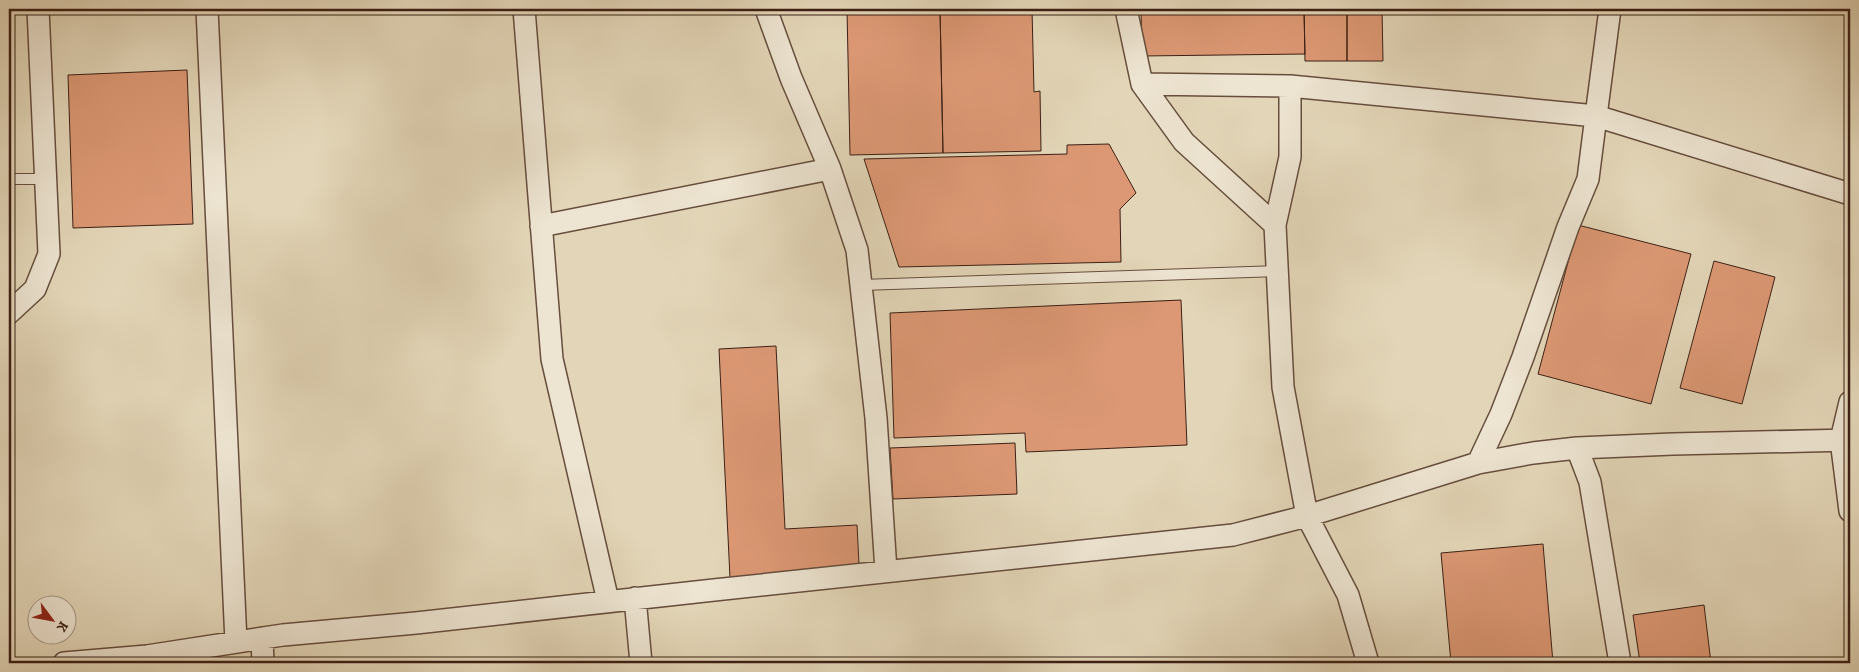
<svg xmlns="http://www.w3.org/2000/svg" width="1859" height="672" font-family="Alegreya,serif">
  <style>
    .building { fill: #dc9874; stroke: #3c2014 }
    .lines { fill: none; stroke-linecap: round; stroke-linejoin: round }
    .lane-casing { stroke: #664e3d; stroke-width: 12 }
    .street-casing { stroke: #664e3d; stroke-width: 24 }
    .lane { stroke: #ede4d1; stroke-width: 10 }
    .street { stroke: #ede4d1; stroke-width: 21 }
  </style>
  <rect width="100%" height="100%" fill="#e3d6b8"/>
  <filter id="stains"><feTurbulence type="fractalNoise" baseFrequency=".004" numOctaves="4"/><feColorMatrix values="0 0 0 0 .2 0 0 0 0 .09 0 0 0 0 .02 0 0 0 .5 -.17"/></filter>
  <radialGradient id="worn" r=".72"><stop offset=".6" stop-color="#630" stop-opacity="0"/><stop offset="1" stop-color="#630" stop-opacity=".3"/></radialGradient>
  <path class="building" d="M847 9H940L943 153 850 155Z
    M940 9H1032L1034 92 1040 91 1041 151 943 153Z
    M1141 9H1304L1305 54 1142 56Z
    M1304 9H1347V61H1305Z
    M1347 9H1382L1383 61H1347Z
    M187 70 193 224 73 228 68 75Z
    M1109 144 1136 193 1120 209 1121 262 899 267 864 159 1067 154V145Z
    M1578 225 1691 254 1651 404 1538 374Z
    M1714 261 1775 277 1742 404 1680 388Z
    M1181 300 1187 445 1026 452 1025 433 894 438 890 313Z
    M776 346 785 529 857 525 859 564 730 578 719 349Z
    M1015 443 1017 494 893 499 890 448Z
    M1543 544 1553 663H1451L1441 553Z
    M1704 605 1711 663H1640L1633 615Z"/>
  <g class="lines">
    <g class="lane-casing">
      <path id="lane" d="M9 179H45
        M861 285 1277 271"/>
    </g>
    <g class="street-casing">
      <path id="street" d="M207 9 236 642
        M524 9 552 359 608 601
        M766 9 791 78 830 169 857 250 876 418 886 571
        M1126 9 1142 84 1184 142 1275 225 1283 387 1307 516 1348 595 1368 663
        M1142 84 1290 86
        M1275 225 1290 157V86L1596 116 1610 9
        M541 226 830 169
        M9 313 35 289 49 254 38 9
        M1850 402 1841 440 1850 511
        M1577 448 1590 482 1620 663
        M1478 463 1501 414 1523 357 1568 227 1588 179 1596 116 1850 194
        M635 598 641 663
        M262 638 263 663
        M64 663 147 656 283 635 416 623 714 590 1233 535 1307 516 1478 463 1533 453 1577 448 1673 444 1850 440"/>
    </g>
    <use href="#lane" class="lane"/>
    <use href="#street" class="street"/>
  </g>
  <rect width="1859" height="672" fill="none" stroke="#e3d6b8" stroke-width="30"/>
  <rect x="10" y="10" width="1839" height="652" fill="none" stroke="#3c2014" stroke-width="2.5"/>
  <rect x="15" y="15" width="1829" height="642" fill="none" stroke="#3c2014"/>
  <g transform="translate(52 620) rotate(122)"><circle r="24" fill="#ede4d1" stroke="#a69685"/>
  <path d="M0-4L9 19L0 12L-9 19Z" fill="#8f2418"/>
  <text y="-8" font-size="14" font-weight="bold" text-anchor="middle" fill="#3c2014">K</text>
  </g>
  <rect width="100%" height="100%" filter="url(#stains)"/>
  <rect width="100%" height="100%" fill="url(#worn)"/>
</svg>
